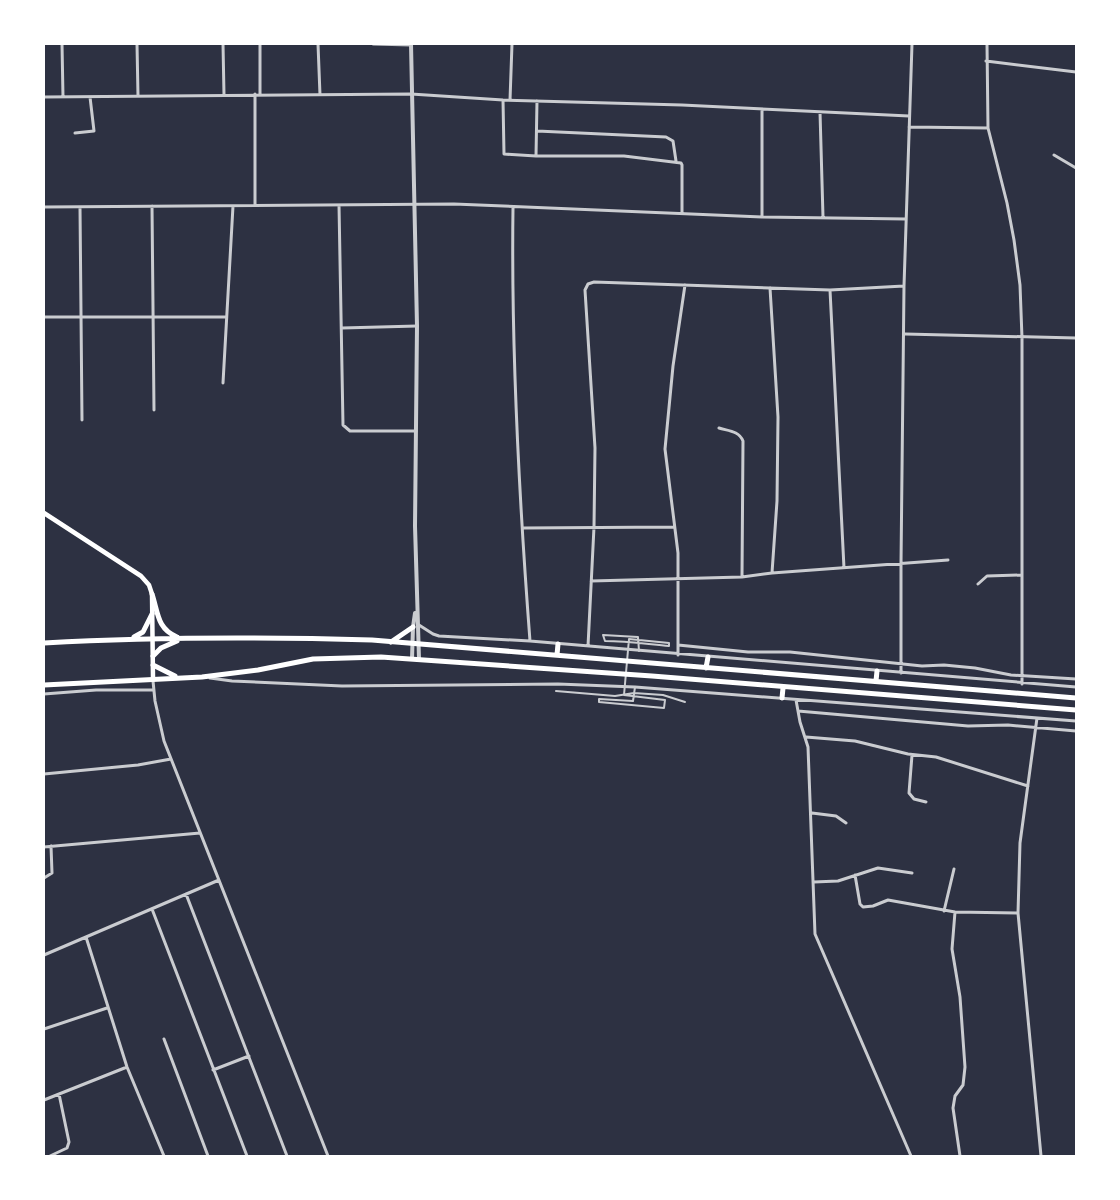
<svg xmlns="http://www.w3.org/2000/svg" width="1120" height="1200" font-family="'Archivo Narrow',sans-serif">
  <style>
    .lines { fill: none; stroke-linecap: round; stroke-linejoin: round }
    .pedestrian { stroke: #caccd0; stroke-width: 2 }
    .minor { stroke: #caccd0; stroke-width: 3 }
    .tertiary { stroke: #caccd0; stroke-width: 4 }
    .primary { stroke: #fff; stroke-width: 4.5 }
    .trunk { stroke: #fff; stroke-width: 5 }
  </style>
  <rect width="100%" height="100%" fill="#2d3142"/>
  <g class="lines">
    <path class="pedestrian" d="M635 687 633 701 599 699V702L664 708 665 700 624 695 629 639 669 643V646C647 644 626 641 605 641L603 635 638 637 639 651
      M556 691 615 696 634 693 663 695 685 702"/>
    <path class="minor" d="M62 44 63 97
      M137 44 138 96
      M223 44 224 95
      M260 44V94
      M318 44 320 95
      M373 44 411 45
      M987 44 988 128 1007 203 1014 240 1020 285 1022 338V684
      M986 61 1076 72
      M44 97 411 94 503 100 682 105 909 116
      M503 100 504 154 536 156
      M510 100 512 44
      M537 101 536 156H624L681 163 682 165V212
      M762 111V217
      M820 112 823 217
      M909 127 988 128
      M537 131 666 137 673 141 676 161
      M75 133 94 131 90 97
      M1054 155 1076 168
      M255 205V94
      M339 205 343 425 350 431H416
      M152 206 154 410
      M44 207 454 204 762 217 906 219
      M80 207 82 420
      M513 208C511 353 519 497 530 641
      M770 288 778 417 777 501 772 573
      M830 290 844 568
      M44 317H225
      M342 328 417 326
      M905 334 1076 338
      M223 383 233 206
      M719 428C729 431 739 431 743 441L742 577
      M523 528 674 527
      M591 581 742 577 772 573 948 560
      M978 584 987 576 1022 575
      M419 625 433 634 439 636 530 641 1076 687
      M678 645 748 652H790L922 666 944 665 975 668 1011 675 1076 679
      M588 646 594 527 595 448 585 290 588 284 594 282 830 290 904 286
      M678 655V553L665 449 673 366 685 285
      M901 673V564L904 286 912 44
      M210 678 232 681 342 686 558 684 635 687 1076 721
      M153 681 155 701 164 741 328 1156
      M44 694 96 690H154
      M796 700 800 722 808 747 815 934 911 1156
      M798 711 968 726 1008 725 1076 731
      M1037 718 1020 843 1018 913 1041 1156
      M806 737 855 741 908 754 936 757 1028 786
      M912 755 909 793 914 799 926 802
      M44 774 138 765 171 759
      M812 813 836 816 846 823
      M44 847 200 833
      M855 875 860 904 863 907 873 906 888 900 955 912 1017 913
      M44 878 52 873 51 846
      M814 882 838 881 878 868 912 873
      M186 894 287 1156
      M152 909 247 1156
      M944 911 954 869
      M955 912 952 949 960 997 965 1067 963 1085 955 1096 953 1108 960 1156
      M86 937 127 1067 164 1156
      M44 955 219 880
      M44 1029 107 1008
      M164 1039 208 1156
      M213 1070 249 1056
      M44 1100 127 1067
      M50 1156 67 1148 69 1142 59 1094"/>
    <path class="tertiary" d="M411 44 417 326 415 526 419 659
      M412 659 413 627 415 613"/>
    <path class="primary" d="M44 513 141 576 149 585 152 594 153 679"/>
    <path class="trunk" d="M152 594C158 612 157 629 177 637
      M134 637 143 632 152 614
      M391 642 413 627
      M44 643C153 637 263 637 372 640L1076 698
      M557 655 558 644
      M153 656 161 648 177 641
      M153 665 175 676
      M706 668 708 657
      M876 681 877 671
      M44 685 202 677 258 670 313 659 381 657 652 676 1076 710
      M782 698 783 688"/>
  </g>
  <rect width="1120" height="1200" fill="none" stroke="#ffffff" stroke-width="90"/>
</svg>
